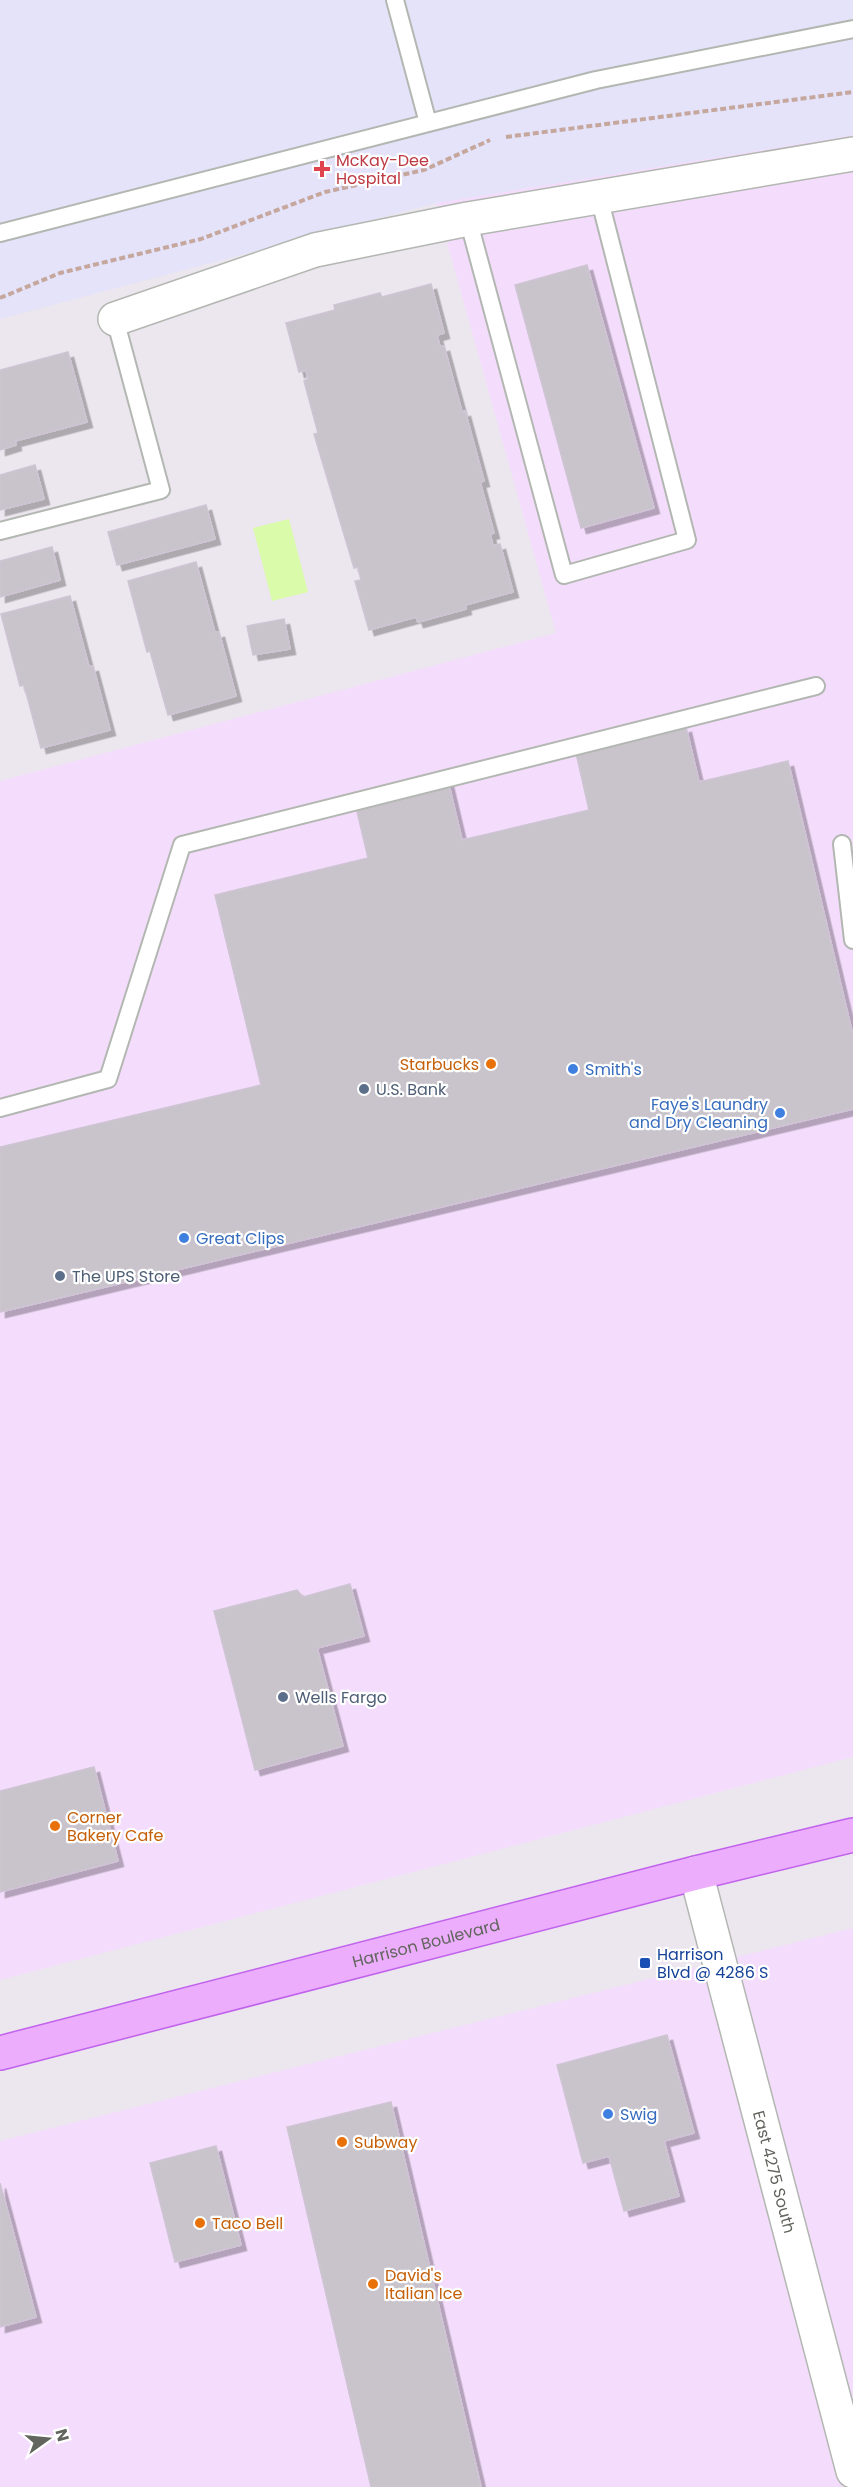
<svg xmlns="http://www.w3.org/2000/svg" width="853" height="2487" font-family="Poppins,sans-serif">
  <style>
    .commercial { fill: #f4ddfc }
    .medical { fill: #e4e3fa }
    .water { fill: #dafba9 }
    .building { fill: #c9c4cc; stroke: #cec4d3; stroke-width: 1.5; filter: url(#shadow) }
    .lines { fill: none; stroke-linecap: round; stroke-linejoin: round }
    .service-casing { stroke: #b3b7b1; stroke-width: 20 }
    .minor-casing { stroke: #b3b7b1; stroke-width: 36 }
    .primary-casing { stroke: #c062ec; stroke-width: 36 }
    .path { stroke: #c6a79d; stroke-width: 4; stroke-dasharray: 6 3; stroke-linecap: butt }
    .service { stroke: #fff; stroke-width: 16 }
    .minor { stroke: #fff; stroke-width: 33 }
    .primary { stroke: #ecaefc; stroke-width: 33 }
    .health-dot { fill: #e0444e; stroke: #fff; stroke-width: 2 }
    .food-dot { fill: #e8710a; stroke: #fff; stroke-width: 2 }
    .shop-dot { fill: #3f7fe0; stroke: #fff; stroke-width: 2 }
    .service-dot { fill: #5c6f8a; stroke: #fff; stroke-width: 2 }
    .transit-dot { fill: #1a4fb4; stroke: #fff; stroke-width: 2 }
    .labels { text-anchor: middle; stroke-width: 4.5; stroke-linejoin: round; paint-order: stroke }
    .health-label { font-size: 16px; fill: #be3a42; stroke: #fff; text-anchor: start }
    .food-label { font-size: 16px; fill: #c56008; stroke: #fff; text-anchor: start }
    .shop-label { font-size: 16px; fill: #366cbe; stroke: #fff; text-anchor: start }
    .service-label { font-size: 16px; fill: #4e5e75; stroke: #fff; text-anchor: start }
    .street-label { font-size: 16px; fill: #61655d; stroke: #fff }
    .transit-label { font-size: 16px; fill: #164399; stroke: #fff; text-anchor: start }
  </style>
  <defs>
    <filter id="shadow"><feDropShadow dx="5.5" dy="5.5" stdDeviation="0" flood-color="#0004"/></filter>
  </defs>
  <rect width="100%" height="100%" fill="#ece6ef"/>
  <path class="commercial" d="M853 135V1757L0 1980V781L556 633 436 203Z
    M853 1928V2487H0V2141Z"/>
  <path class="medical" d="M0 0H853V135L436 203 0 319Z"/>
  <path class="water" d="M289 519 308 592 272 601 253 528Z"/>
  <path class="building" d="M587 265 654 508 581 528 515 285Z
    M431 284 444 333 437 335 440 347 444 346 462 412 465 411 484 481 480 482 494 533 490 534 493 546 500 544 513 592 465 605 466 609 418 622 416 617 369 630 355 581 361 580 358 567 354 568 314 434 318 433 304 381 308 379 306 370 299 372 286 323 335 310 334 305 380 293 382 297Z
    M68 352 87 422 15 441 16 445 0 450V370Z
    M35 465 44 499 0 510V475Z
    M206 505 215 539 117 565 108 532Z
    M52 547 60 580 0 597V561Z
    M196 562 215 633 219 632 236 696 168 715 150 651 147 652 128 581Z
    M70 596 89 667 93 666 110 730 41 748 24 685 20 686 1 614Z
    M284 619 290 649 253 655 247 626Z
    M686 727 699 782 788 761 853 1036V1109L0 1312V1147L261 1085 215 895 368 858 355 803 448 781 462 840 589 810 576 753Z
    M350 1584 364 1636 317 1648 343 1746 255 1770 214 1611 297 1590 303 1597Z
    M94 1767 118 1861 0 1892V1791Z
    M667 2035 694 2133 664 2141 679 2196 624 2211 609 2156 583 2163 557 2065Z
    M391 2102 481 2487H371L287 2127Z
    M216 2146 241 2245 175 2262 150 2163Z
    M0 2183 36 2317 0 2327Z"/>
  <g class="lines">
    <g class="service-casing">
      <path id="service" d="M395 0 428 123
        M468 219 564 575 687 540 599 197
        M0 233 596 80 853 29
        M0 531 161 490 115 319
        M842 844 853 940
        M0 1108 108 1079 182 845 816 686"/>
    </g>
    <g class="minor-casing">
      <g id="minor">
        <path d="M115 319 315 250 468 219 853 154"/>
        <path id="s1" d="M696 1873 853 2471"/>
      </g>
    </g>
    <g class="primary-casing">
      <g id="primary">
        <path id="s2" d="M0 2053 696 1873 853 1835"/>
      </g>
    </g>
    <path class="path" d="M506 137 853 92
      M0 298 60 273 201 239 325 192 424 170 490 140"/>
    <use href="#service" class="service"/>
    <use href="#minor" class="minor"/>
    <use href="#primary" class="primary"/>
  </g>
  <path class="health-dot" d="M319 160h6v6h6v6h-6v6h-6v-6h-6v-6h6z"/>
  <g class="food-dot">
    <circle cx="491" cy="1064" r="6"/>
    <circle cx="55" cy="1826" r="6"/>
    <circle cx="342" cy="2142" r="6"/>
    <circle cx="200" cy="2223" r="6"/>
    <circle cx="373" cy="2284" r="6"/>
  </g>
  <g class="shop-dot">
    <circle cx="573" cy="1069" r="6"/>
    <circle cx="780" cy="1113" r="6"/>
    <circle cx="184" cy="1238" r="6"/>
    <circle cx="608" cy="2114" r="6"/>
  </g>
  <g class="service-dot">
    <circle cx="364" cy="1089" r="6"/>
    <circle cx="60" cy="1276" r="6"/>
    <circle cx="283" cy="1697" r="6"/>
  </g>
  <rect class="transit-dot" x="639" y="1957" width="12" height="12" rx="3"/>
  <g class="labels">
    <g class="health-label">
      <text x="336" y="166">McKay-Dee<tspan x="336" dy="18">Hospital</tspan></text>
    </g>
    <g class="food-label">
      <text x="479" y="1070" text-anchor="end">Starbucks</text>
      <text x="67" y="1823">Corner<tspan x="67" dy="18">Bakery Cafe</tspan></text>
      <text x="354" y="2148">Subway</text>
      <text x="212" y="2229">Taco Bell</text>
      <text x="385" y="2281">David's<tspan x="385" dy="18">Italian Ice</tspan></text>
    </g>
    <g class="shop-label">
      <text x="585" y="1075">Smith's</text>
      <text x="768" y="1110" text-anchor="end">Faye's Laundry<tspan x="768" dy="18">and Dry Cleaning</tspan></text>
      <text x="196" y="1244">Great Clips</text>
      <text x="620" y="2120">Swig</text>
    </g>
    <g class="service-label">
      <text x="376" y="1095">U.S. Bank</text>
      <text x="72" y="1282">The UPS Store</text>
      <text x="295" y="1703">Wells Fargo</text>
    </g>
    <g class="street-label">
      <text dy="6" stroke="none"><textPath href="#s2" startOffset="440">Harrison Boulevard</textPath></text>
      <text dy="6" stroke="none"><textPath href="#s1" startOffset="309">East 4275 South</textPath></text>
    </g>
    <g class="transit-label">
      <text x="657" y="1960">Harrison<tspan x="657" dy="18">Blvd @ 4286 S</tspan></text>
    </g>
  </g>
  <g transform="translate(48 2439) rotate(75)" stroke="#ffffff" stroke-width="4.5" paint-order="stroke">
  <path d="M0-4.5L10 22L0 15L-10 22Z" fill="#61655d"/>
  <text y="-9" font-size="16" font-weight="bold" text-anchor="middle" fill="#61655d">N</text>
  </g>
</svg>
